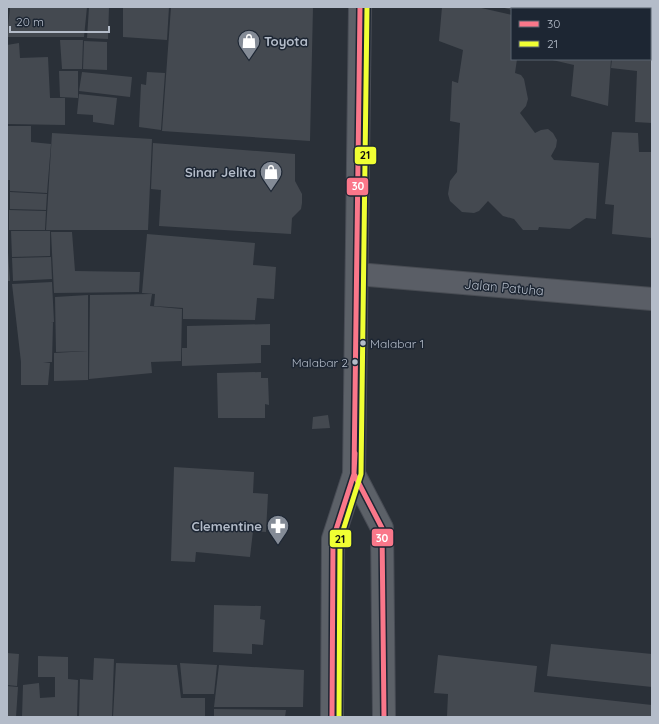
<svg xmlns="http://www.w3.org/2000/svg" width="659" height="724" font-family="Quicksand,sans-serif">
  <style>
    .building { fill: #444950 }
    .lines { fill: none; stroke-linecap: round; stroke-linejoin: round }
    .minor-casing { stroke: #484c53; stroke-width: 24 }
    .primary-casing { stroke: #484c55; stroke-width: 24 }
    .minor { stroke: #5a5e66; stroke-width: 22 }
    .primary { stroke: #5c6168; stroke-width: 22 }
    .bus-1-casing { stroke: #1d2633; stroke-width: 8 }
    .bus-2-casing { stroke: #1d2633; stroke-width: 8 }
    .bus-1 { stroke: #fa778a; stroke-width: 5 }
    .bus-2 { stroke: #f0ff33; stroke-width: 5 }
    .bus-dot { fill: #b4bcc9; stroke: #1d2633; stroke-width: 1.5 }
    .labels { text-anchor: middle; stroke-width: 3; stroke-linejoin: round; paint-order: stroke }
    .bus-label { font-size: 12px; fill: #b4bcc9; stroke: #1d2633; text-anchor: start }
    .poi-label { font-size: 13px; font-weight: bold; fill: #b4bcc9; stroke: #1d2633; text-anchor: end }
    .street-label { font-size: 13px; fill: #b4bcc9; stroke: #1d2633 }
    .line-badge { stroke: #1d2633; stroke-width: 1.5 }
    .badge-label { font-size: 11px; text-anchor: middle; font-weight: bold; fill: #fff }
    .pale-badge-label { font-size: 11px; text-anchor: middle; font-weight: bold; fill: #111 }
  </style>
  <rect width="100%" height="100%" fill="#2a3038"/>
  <path class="building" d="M10 7H87L84 37H7Z
    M89 7H109L108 39 87 38Z
    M123 7H169L167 40 123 37Z
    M171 7H313L310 141 162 131Z
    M442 7H477L512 15V59H517L515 73 521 75 524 79 528 99 526 106 520 113 535 133 541 130 548 129 553 133 557 140 556 147 551 156 554 160 599 163 596 219 586 218 570 229 539 227 538 230H523L514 219 503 216 488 201 479 211 474 213 462 212 450 201 448 194 450 181 457 172 460 123 450 121 452 81 458 83 463 50 439 41Z
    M501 7H642L643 9H512V10Z
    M644 7H652V36H650V9H645Z
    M60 40H83L82 69H62Z
    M84 41 107 42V70L83 69Z
    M19 43 20 58 48 57 50 98H65V125L7 124V45Z
    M650 45 652 46V123L635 122 637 71 611 68 612 59H650Z
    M548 59H611L608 106 571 96 574 65Z
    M59 71H78V98L60 97Z
    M82 72 132 77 130 97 79 91Z
    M147 72 165 73 161 130 139 127 141 84 146 85Z
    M79 94 117 98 114 125 93 122V115L77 114Z
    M7 126H31V142L51 144 47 193 10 191V180H7Z
    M612 132 638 133 639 152H652V238L612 234 614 205 605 204Z
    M52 133 152 139 148 230H46Z
    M153 143 295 154V181L302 194V203L301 209 292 218 291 234 159 226 161 190 151 189Z
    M10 192 47 194 46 210 10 209Z
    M9 210 46 211 45 230H9Z
    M11 231H50V256L12 257Z
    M51 232H72L75 271 140 272 139 292 54 293Z
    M147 234 255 243 253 265 276 267 274 299 257 298 255 320 183 319V308L154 306 155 294 142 293Z
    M7 252H8L10 281H7Z
    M51 257 52 279 13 281 12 258Z
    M52 282 54 322 38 323 53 322 52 362H43L50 363 48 385H21V362L12 284Z
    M152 294 150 306 182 309 181 361 151 362 152 373 89 379 90 295Z
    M88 295V351L56 352 55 297Z
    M270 324V345H261V363L182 366V348H187V326Z
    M88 351V380L54 381V353Z
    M261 372V378H268L269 405 265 404V418H218L217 373Z
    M328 415 330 428 312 429 313 417Z
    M174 467 254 472 253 493 268 494 266 532 253 531 250 557 196 552 195 562 171 561Z
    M214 605 261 606 260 619 265 620 263 645 252 644V654L213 652Z
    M551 644 652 654V687L547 676Z
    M7 653 19 654 17 686 7 685Z
    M438 655 537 666 534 692 652 705V717L447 716 448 694 434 693Z
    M38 656 68 657V679L78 680 77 717H22L23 685 39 683 40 698 55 697V677H38Z
    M94 658 114 659 112 717H79L80 679 93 680Z
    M116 663 177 665 181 698H205V717H113Z
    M180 663 217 665 214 694H183Z
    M219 665 304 670 303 707H214Z
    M7 686 18 687 16 717H7Z
    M214 709 286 710 285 717H214Z"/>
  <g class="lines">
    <g class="minor-casing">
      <path id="minor" d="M357 274 652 299"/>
    </g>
    <g class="primary-casing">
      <path id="primary" d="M354 474 382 528 384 717
        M332 717 333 539 354 474 360 7"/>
    </g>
    <use href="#minor" class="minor"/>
    <use href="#primary" class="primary"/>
    <g class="bus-1-casing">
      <path id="bus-1" d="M360 7 354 474 382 528 384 717
        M332 717 333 539 354 474 355 453"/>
    </g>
    <g class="bus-2-casing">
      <path id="bus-2" d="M339 717 340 540 361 474 367 7"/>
    </g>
    <use href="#bus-1" class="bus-1"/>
    <use href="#bus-2" class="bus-2"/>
  </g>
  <defs>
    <g id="shop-pin" transform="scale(1.15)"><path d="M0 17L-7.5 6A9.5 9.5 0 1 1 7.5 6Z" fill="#848b96" stroke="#1d2633"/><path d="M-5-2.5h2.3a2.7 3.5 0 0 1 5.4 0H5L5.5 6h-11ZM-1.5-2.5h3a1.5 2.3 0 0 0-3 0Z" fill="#fff"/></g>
    <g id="pharmacy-pin" transform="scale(1.15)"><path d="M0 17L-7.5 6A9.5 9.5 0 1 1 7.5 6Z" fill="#848b96" stroke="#1d2633"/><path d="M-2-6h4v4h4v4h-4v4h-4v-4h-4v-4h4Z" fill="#fff"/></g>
  </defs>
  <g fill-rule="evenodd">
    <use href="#shop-pin" x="249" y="41"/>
    <use href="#shop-pin" x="271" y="172"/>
    <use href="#pharmacy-pin" x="278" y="526"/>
  </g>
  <g class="bus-dot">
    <circle cx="363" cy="343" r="3.5"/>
    <circle cx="355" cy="362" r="3.5"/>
  </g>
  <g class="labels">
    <g class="bus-label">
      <text x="370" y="348">Malabar 1</text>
      <text x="348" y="367" text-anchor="end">Malabar 2</text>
    </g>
    <g class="poi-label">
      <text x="264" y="46" text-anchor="start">Toyota</text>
      <text x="256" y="177">Sinar Jelita</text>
      <text x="262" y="531">Clementine</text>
    </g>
    <g class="street-label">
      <text transform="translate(504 287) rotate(5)" y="5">Jalan Patuha</text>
    </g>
  </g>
  <g class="line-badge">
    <rect x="354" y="146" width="23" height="19" rx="4" fill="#f0ff33"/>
    <rect x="346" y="177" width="23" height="19" rx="4" fill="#fa778a"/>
    <rect x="371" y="528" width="23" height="19" rx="4" fill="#fa778a"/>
    <rect x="329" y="529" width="23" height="19" rx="4" fill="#f0ff33"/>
  </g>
  <g class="badge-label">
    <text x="358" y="190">30</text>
    <text x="382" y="542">30</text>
  </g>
  <g class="pale-badge-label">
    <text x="365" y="159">21</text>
    <text x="340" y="543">21</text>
  </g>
  <rect width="659" height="724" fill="none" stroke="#b4bcc9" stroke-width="16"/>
  <rect x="511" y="8" width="140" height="52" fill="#1d2633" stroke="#59626f"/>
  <rect x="519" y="21" width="20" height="6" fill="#fa778a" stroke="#59626f"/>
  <text x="547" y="28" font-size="12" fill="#b4bcc9">30</text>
  <rect x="519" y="41" width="20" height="6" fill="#f0ff33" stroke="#59626f"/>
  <text x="547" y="48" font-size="12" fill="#b4bcc9">21</text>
  <path d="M10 26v6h99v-6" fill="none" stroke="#b4bcc9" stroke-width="2"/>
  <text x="16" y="26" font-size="12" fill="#b4bcc9" stroke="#1d2633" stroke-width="3" paint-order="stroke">20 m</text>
</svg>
